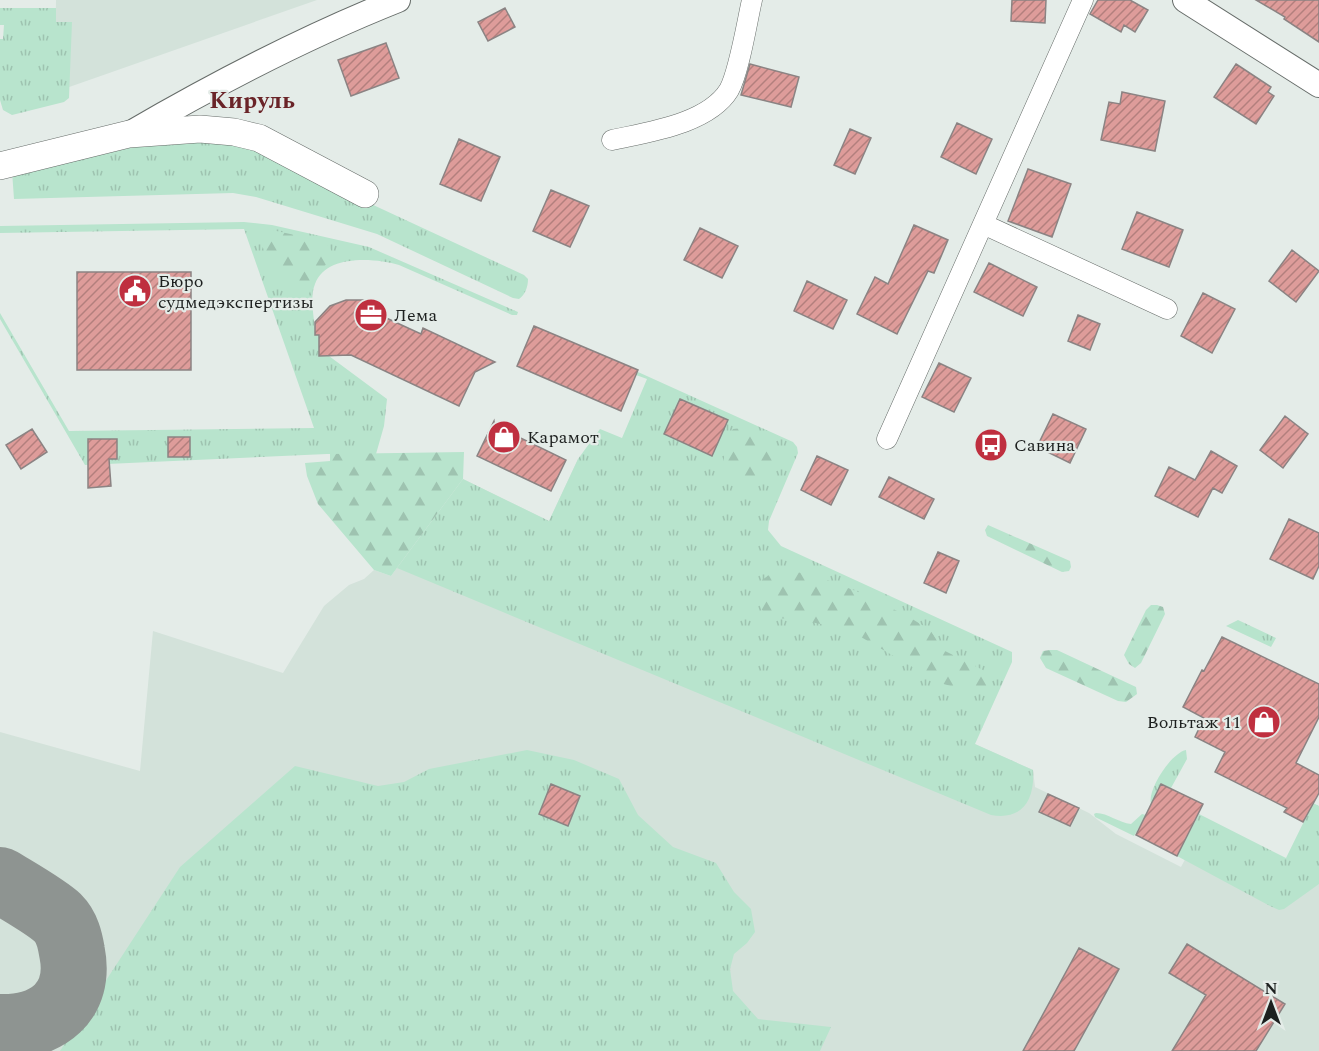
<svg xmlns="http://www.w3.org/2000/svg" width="1319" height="1051" font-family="Spectral,serif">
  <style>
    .built { fill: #d3e2da }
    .grass { fill: url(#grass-tufts) }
    .forest { fill: url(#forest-firs) }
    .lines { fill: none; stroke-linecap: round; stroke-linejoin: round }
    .taxiway { stroke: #8e9491; stroke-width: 66 }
    .building { fill: url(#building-hatch); stroke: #8b8383; stroke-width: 1.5 }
    .minor-casing { stroke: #666c69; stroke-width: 21 }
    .tertiary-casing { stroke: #666c69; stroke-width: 26 }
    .secondary-casing { stroke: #666c69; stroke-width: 28 }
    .minor { stroke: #fff; stroke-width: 20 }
    .tertiary { stroke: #fff; stroke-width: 24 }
    .secondary { stroke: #fff; stroke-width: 27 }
    .labels { text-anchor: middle; stroke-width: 4.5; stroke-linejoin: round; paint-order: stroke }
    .poi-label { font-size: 18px; fill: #1d201f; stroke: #e4ece8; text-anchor: start }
    .district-label { font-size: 24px; font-weight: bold; fill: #6a2428; stroke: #e4ece8 }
  </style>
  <defs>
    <pattern id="grass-tufts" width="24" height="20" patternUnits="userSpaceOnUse" patternTransform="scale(1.5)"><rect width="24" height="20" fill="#b8e4cd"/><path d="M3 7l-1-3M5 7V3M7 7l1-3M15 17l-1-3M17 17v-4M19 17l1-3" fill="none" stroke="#9ec3b0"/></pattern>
    <pattern id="forest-firs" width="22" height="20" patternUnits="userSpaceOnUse" patternTransform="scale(1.5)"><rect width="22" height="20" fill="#b8e4cd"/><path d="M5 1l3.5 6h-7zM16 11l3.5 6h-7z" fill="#9ec3b0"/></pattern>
    <pattern id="building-hatch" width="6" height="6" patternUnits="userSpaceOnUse" patternTransform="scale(1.5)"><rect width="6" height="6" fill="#de9c9a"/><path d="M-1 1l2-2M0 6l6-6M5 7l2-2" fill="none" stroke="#b37f7d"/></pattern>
  </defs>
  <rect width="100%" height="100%" fill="#e4ece8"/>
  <path class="built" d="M56 0H317L55 92Z
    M578 459 702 623 1033 770 1035 787 1089 813 1116 834 1181 867 1189 852 1319 876V1051H0V732L140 771 153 631 283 673 324 606 349 585 364 579 374 570 391 576 463 479 549 521Z"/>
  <path class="grass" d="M0 8H56V22H72L69 98 64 102 12 115 3 110 0 100V39H3L4 25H0Z
    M204 141 230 144 257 151 524 275 528 279C528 287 525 295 519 299L513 298 377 234 256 197 233 193 14 199 12 171 91 157 150 143Z
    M244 222 272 225 369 247 518 312 517 315H512L399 265C375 258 326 254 315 284 309 298 315 320 315 335H319V356H329L387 399 384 426 376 454H327L85 465 0 319V313L69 431 314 428 244 229 0 233V226Z
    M638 372 793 442 797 447 798 453 769 521 768 530 781 546 1012 652V662L975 744 1033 770C1035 799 1023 821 991 815L397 568 463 479 549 521 578 459 600 429 622 438 647 379 636 375Z
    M1238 620 1276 638 1271 647 1226 626Z
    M527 750 574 760 619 779 638 815 673 847 716 863 734 892 751 909 755 932 747 943 734 954 730 969 733 991 758 1019 831 1027 820 1051H60L180 867 295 766 378 786 404 782 429 769Z
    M1186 750 1187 759 1171 788 1161 784 1151 804C1147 790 1171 753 1186 750Z
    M1313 803 1319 806V884L1284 909 1279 910 1270 906 1177 856 1199 814 1286 858Z
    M1096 813C1108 813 1119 823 1131 824L1142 814 1146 815 1134 836 1095 817 1094 814Z"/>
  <path class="forest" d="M272 230 322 241C346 257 319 266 313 280 311 284 311 290 309 294L304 296C280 284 269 265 260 240L264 233Z
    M743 428C747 429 753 429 757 430 773 437 781 461 768 474 763 479 754 483 748 486L724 471C723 456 725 441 733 429Z
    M464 452 463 479 391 576 374 570 318 504 307 476 305 463 330 461V454Z
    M988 525 1070 561 1071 567 1069 571 1062 572 987 536 985 530Z
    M797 572 822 578 861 593 909 617 930 630 945 651 987 672 989 681 987 686 977 689 958 688 940 683 861 637 825 625 797 619 771 618 761 609 762 580 772 573Z
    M1151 605H1157L1163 607 1165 614 1141 663 1135 668 1129 664 1124 655 1146 610Z
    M1050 650H1057L1136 687 1137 694 1126 702 1118 701 1046 668 1040 658 1043 651Z"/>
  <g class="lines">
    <path class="taxiway" d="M0 880C16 890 45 906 58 918 67 927 70 940 72 952 82 1002 47 1028 0 1027"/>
  </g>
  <path class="building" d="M1012 0H1046L1045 23 1011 21Z
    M1098 0H1130L1148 10 1135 32 1124 25 1121 32 1090 14Z
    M1256 0H1319V42L1284 19 1285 17Z
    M505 8 515 27 488 41 478 22Z
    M386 43 399 78 351 96 338 60Z
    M750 64 799 77 791 107 741 95Z
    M1236 64 1271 87 1268 92 1274 96 1256 124 1214 97Z
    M1122 92 1165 101 1155 151 1101 140 1109 102 1120 104Z
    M957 123 992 139 976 174 941 157Z
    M850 129 871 138 855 174 834 165Z
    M459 139 500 157 481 201 440 184Z
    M1028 169 1071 184 1052 237 1008 221Z
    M551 190 589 206 570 247 533 231Z
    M1137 212 1183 230 1169 267 1122 249Z
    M914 225 948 240 934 273 928 271 897 334 857 314 875 277 888 284Z
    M700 228 738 246 722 278 684 260Z
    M1292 250 1319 271 1296 302 1269 281Z
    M989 263 1037 287 1023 316 974 292Z
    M77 272H191V370H77Z
    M807 281 847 300 833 329 794 311Z
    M1203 293 1235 309 1212 353 1181 336Z
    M346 300H366L385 309 382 316 421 334 423 328 495 362 475 372 459 406 351 355 319 356V335H315V322L330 306Z
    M1078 315 1100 324 1090 350 1068 341Z
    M534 326 638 370 621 411 517 366Z
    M939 363 971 378 954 412 922 397Z
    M680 399 728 420 712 456 664 434Z
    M1053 414 1086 429 1070 463 1037 447Z
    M1285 416 1308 434 1283 468 1260 450Z
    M494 421 495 428 498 427 566 460 551 491 477 456Z
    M32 429 47 452 21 469 6 445Z
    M168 437H190V457H168Z
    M88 439H117V459H109L111 486 88 488Z
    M1211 451 1237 466 1222 493 1213 488 1198 517 1155 496 1169 467 1195 480Z
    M817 456 848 470 831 505 801 490Z
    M889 477 934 499 924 519 879 497Z
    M1289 519 1319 533V566L1313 579 1270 559Z
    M938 552 959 561 946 593 924 583Z
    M1222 637 1319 684V717L1296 763 1319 775V793L1303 822 1284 812 1287 808 1215 772 1225 752 1195 737 1204 718 1183 707 1202 670 1204 671Z
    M551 784 580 796 568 826 539 814Z
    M1161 784 1203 804 1177 856 1136 835Z
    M1048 794 1079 808 1070 826 1039 812Z
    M1187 944 1285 1004 1256 1051H1172L1206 995 1169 973Z
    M1079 948 1119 969 1074 1051H1023Z"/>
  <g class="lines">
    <g class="minor-casing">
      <path id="minor" d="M612 140C648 132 708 124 729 90 739 72 747 22 752 0
        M983 224 1167 309
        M887 439 1083 0"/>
    </g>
    <g class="tertiary-casing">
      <path id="tertiary" d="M1185 0 1319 85
        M129 134C215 84 305 37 398 0"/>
    </g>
    <g class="secondary-casing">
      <path id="secondary" d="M0 166 129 134 200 129 234 132 259 138 365 194"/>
    </g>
    <use href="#minor" class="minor"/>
    <use href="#tertiary" class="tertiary"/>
    <use href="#secondary" class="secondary"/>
  </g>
  <defs>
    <g id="civic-disc" transform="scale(1.725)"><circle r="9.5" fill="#bf2f3f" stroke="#e4ece8"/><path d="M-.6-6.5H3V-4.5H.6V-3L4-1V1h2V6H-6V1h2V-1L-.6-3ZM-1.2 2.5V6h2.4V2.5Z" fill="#fff"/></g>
    <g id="office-disc" transform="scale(1.725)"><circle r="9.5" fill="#bf2f3f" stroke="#e4ece8"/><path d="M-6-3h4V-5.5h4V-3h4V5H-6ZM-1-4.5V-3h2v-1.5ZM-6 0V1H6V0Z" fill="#fff"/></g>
    <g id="shop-disc" transform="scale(1.725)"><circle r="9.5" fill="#bf2f3f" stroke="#e4ece8"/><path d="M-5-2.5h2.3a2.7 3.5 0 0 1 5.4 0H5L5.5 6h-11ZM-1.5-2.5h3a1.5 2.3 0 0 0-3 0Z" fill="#fff"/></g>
    <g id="bus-disc" transform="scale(1.725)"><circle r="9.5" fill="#bf2f3f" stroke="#e4ece8"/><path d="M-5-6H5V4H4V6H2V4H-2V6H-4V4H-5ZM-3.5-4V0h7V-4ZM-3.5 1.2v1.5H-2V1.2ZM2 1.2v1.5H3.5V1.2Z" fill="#fff"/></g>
  </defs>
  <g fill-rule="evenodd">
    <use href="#civic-disc" x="135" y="291"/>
    <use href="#office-disc" x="371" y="315"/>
    <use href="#shop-disc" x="504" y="437"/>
    <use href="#bus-disc" x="991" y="445"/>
    <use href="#shop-disc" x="1264" y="722"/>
  </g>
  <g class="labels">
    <g class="poi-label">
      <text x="158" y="287">Бюро<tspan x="158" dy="21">судмедэкспертизы</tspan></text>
      <text x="394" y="321">Лема</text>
      <text x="527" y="443">Карамот</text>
      <text x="1014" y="451">Савина</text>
      <text x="1241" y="728" text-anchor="end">Вольтаж 11</text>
    </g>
    <g class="district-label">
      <text x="252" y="108">Кируль</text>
    </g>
  </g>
  <g transform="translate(1271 1003)" stroke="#e4ece8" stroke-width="4.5" paint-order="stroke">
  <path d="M0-4.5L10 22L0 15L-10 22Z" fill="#1d201f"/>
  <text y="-9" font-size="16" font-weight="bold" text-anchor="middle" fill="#1d201f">N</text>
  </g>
</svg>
